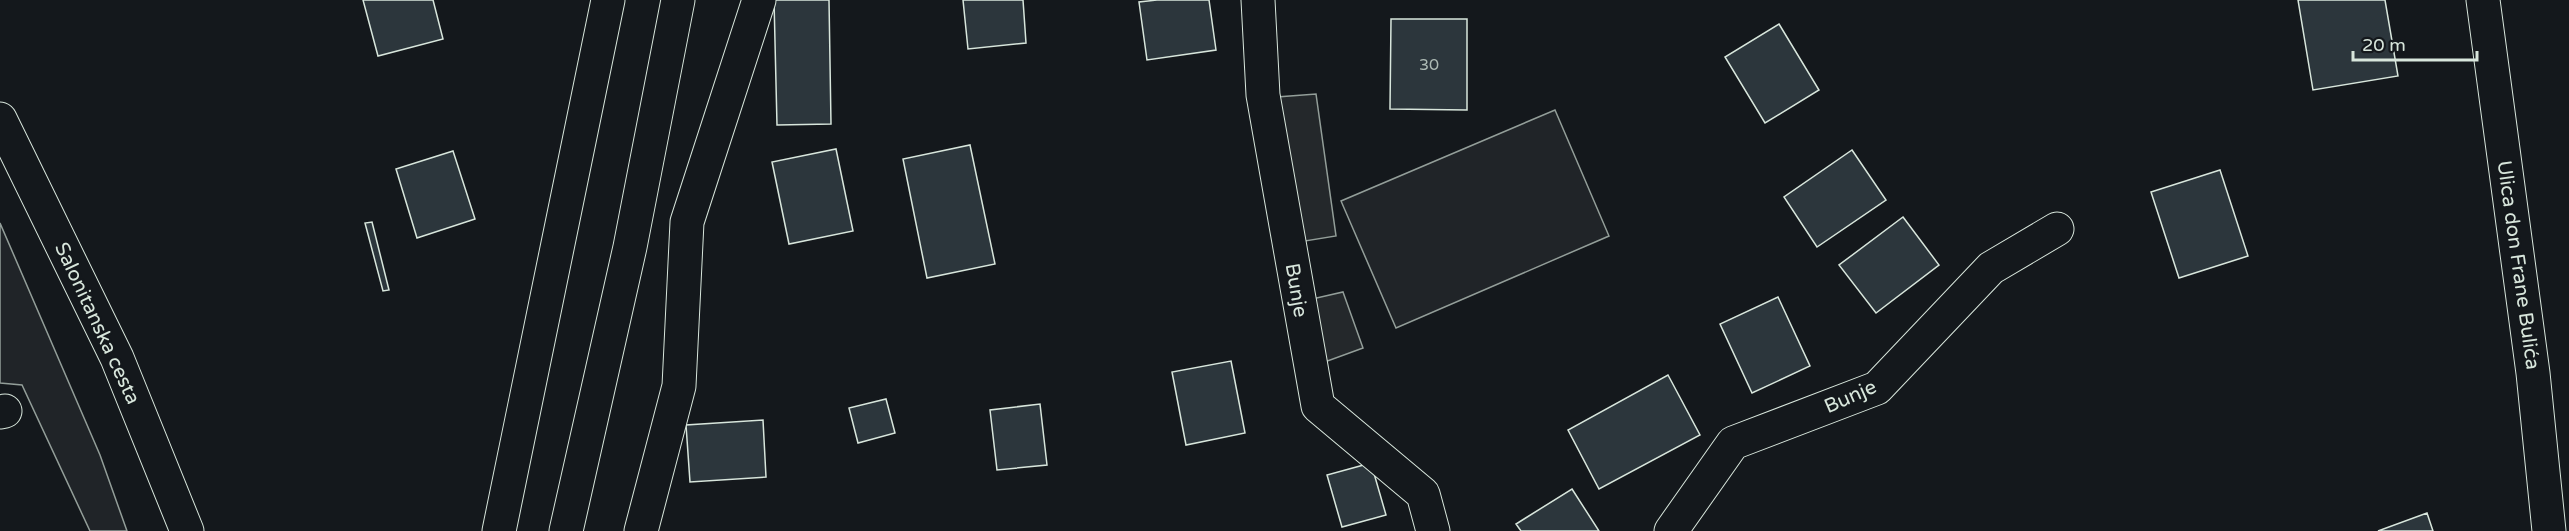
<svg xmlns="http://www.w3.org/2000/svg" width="2569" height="531" font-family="'Varela Round',sans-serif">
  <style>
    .green { fill: #202428; stroke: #939e99; stroke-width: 1.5 }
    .parking { fill: #24282b; stroke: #939e99; stroke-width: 1.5 }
    .building { fill: #2c363c; stroke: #d8e6dc; stroke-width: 1.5 }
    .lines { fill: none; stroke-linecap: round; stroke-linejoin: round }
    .minor-casing { stroke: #d8e6dc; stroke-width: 35 }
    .major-casing { stroke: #d8e6dc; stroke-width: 35 }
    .highway-casing { stroke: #d8e6dc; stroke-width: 35 }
    .minor { stroke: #14181c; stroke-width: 33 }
    .major { stroke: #14181c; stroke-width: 33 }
    .highway { stroke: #14181c; stroke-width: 33 }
    .labels { text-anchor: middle; stroke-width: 4.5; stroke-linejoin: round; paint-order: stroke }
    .number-label { font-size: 16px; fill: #adbab4 }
    .street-label { font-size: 20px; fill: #d8e6dc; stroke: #14181c }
  </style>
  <rect width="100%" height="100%" fill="#14181c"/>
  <path class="green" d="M1555 110 1609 236 1396 328 1341 201Z
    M0 223 100 455 127 531H90L22 385 0 383Z"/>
  <path class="parking" d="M1316 94 1336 236 1299 242 1277 97Z
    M1343 292 1363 348 1322 363 1312 299Z"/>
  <path class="building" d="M363 0H433L443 39 378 56Z
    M774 0H829L831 124 777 125Z
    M963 0H1023L1026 43 968 49Z
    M1157 0H1209L1216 50 1147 60 1139 2Z
    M2298 0H2385L2398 76 2313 90Z
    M1391 19H1467V110L1390 109Z
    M1779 24 1819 90 1765 123 1725 57Z
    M970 145 995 264 927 278 903 159Z
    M836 149 853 231 789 244 772 162Z
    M1852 150 1886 200 1817 247 1784 197Z
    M453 151 475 219 417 238 396 169Z
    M2220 170 2248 256 2179 278 2151 192Z
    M1903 217 1939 265 1876 313 1839 265Z
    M372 222 389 290 383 291 365 223Z
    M1778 297 1810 366 1752 393 1720 324Z
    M1231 361 1245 433 1186 445 1172 372Z
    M1668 375 1700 435 1599 489 1568 430Z
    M886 399 895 433 858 443 849 408Z
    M1040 404 1047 465 997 470 990 410Z
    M763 420 766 477 690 482 686 425Z
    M1371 463 1386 515 1342 527 1327 475Z
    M1572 489 1599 531H1521L1516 524Z
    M2427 513 2433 531H2378Z"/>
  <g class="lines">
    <g class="minor-casing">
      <path id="minor" d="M1258 0 1263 95 1318 406 1423 494 1433 531
        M2483 0 2533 373 2549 531
        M0 412 5 411
        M641 531 679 386 687 222 759 0
        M1671 531 1733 443 1877 388 1991 268 2057 229"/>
    </g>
    <g class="major-casing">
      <path id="major" d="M0 119 117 358 187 531"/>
    </g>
    <g class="highway-casing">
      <path id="highway" d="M499 531 608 0
        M566 531 630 247 678 0"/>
    </g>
    <use href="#minor" class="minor"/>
    <use href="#major" class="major"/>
    <use href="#highway" class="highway"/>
  </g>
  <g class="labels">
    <g class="number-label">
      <text x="1429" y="70">30</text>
    </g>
    <g class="street-label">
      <text transform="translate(2519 265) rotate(82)" y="7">Ulica don Frane Bulića</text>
      <text transform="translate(1297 290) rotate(80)" y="7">Bunje</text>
      <text transform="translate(98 323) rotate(65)" y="7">Salonitanska cesta</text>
      <text transform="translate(1850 396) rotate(-24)" y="7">Bunje</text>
    </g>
  </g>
  <path d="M2353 51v9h124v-9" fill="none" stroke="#d8e6dc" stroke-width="3"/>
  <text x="2362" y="51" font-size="18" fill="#d8e6dc" stroke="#14181c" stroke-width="4.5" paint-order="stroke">20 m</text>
</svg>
